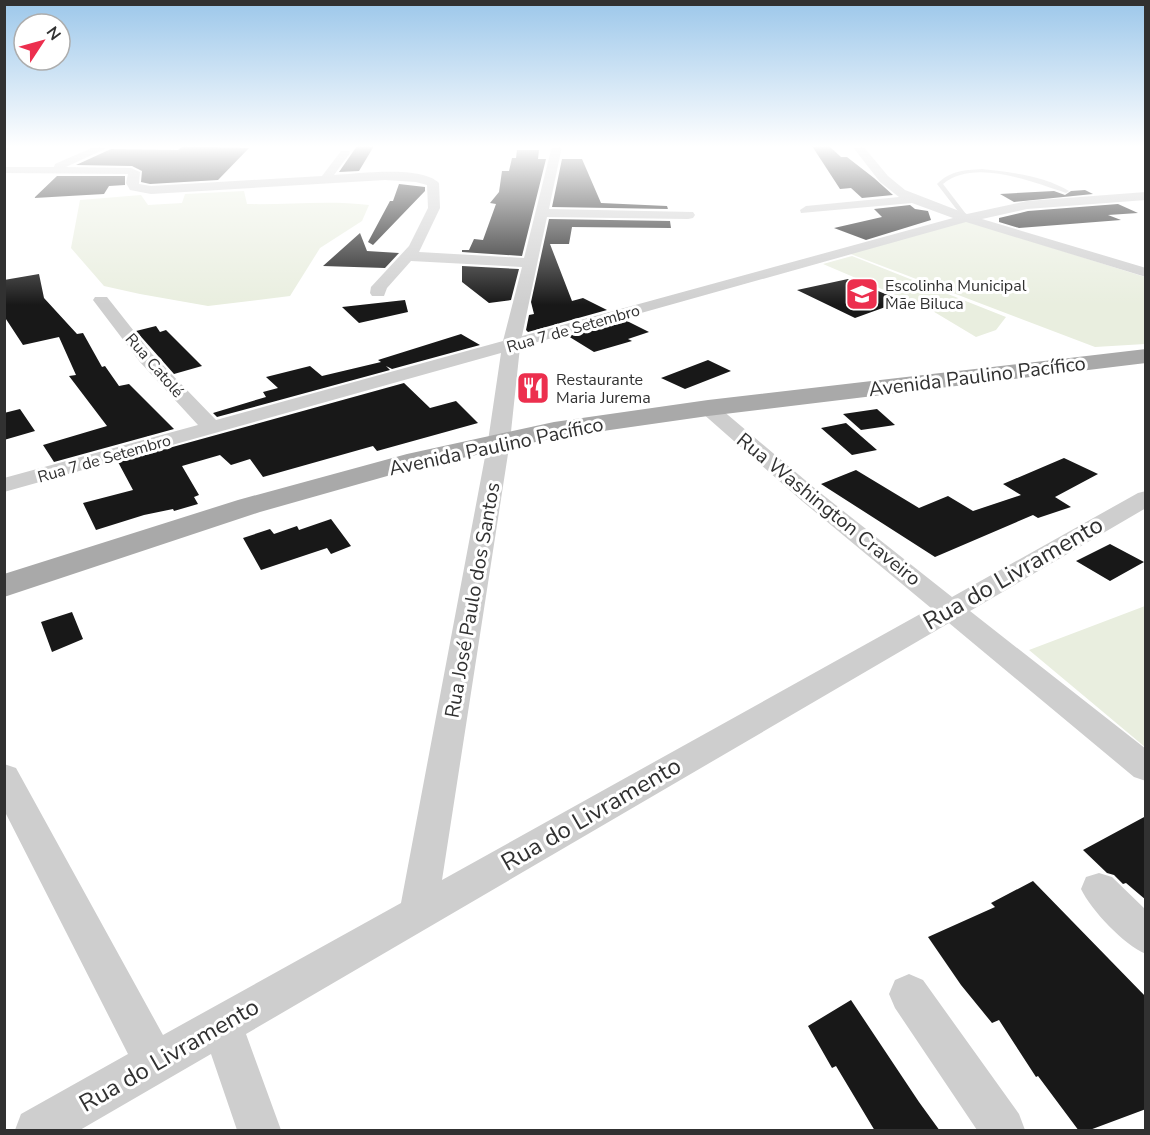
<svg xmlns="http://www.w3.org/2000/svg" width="1150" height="1135" font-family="'Nunito Sans',sans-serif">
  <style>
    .green { fill: #e9eedf }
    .building { fill: #181818 }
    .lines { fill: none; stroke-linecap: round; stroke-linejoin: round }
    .service { fill: #cecece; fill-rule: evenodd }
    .minor { fill: #cecece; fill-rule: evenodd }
    .primary { fill: #a9a9a9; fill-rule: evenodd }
    .labels { text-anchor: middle; stroke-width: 6; stroke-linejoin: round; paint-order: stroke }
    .far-poi-label { font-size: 16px; fill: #313131; stroke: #fff; text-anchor: start }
    .far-street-label { font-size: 16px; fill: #313131; stroke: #fff }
    .street-label { font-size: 20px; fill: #313131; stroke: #fff }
    .near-street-label { font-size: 24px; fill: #313131; stroke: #fff }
  </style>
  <rect width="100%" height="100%" fill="#fff"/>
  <path class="green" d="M244 191 247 204C288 205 328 200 369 205L362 221 320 248 290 296 208 306 140 294 104 286 71 248 80 200 141 195 148 205 182 203 185 194Z
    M967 221 1145 277V344L1095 347 848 253Z
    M852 256 1006 317 996 330 976 337 931 310 823 264Z
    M1145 606H1146L1145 747 1029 650Z"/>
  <path class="building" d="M183 146 249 148 218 180 150 184 141 182 142 171 132 166 76 165 111 149 178 150Z
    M357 146H374L359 171 339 172Z
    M812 146H829L841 157H847L874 178 893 195 862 198 851 188 840 189Z
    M517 150H539L538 159H546L522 256 462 252V250H469L474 239 483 240 496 204 490 203 499 192 502 171H509L512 158H516Z
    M562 159H582L601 203 667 206 668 209 552 207Z
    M57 176H125V185L109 186 104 194 34 198Z
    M399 184 425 187V191L373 245 368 242 390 201H393Z
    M1085 190 1093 194 1014 202 1000 194 1054 191 1065 195 1071 191Z
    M1118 204 1138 213 1108 215 1121 220 1019 228 999 222V218L1028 211Z
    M910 205 915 209 928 211 931 220 866 240 834 228 882 217 874 209Z
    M549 219 670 221 671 228 572 227 569 244H550L572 301 583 298 607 310 528 332 526 330 529 315 534 314 531 302Z
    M360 233 367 251 399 253 385 268 323 266Z
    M462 266 519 269 511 300 489 303 462 282Z
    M39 274 44 298 77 334 83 333 102 367 105 366 119 386 129 384 174 429 54 462 43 445 107 426 69 376 76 375 59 337 23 345 4 316V280Z
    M848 279 871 288 902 301 855 318 797 290Z
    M405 300 408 312 359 323 342 307Z
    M625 320 649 332 628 339 632 341 594 352 568 336Z
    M156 326 160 332 166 330 202 366 174 374 136 331Z
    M461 334 480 345 392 369 386 366 390 370 217 417 213 413 266 397 263 392 278 388 266 377 310 366 322 376 381 362 378 360Z
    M708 360 731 371 685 389 661 378Z
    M404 383 430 408 456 401 478 423 377 451 373 446 263 477 250 459 231 465 220 455 182 466 199 495 194 497 198 504 174 511 173 509 144 515 96 530 83 503 133 490 118 462Z
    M20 409 35 431 4 440V413Z
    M877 409 895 425 861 430 843 414Z
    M846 423 877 450 852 455 821 428Z
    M1064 458 1098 474 1055 497 1071 507 1038 518 1033 515 935 557 821 484 856 470 919 508 948 496 973 511 1021 495 1003 484Z
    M331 519 351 546 331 554 327 548 261 570 243 538 270 529 274 534 297 526 299 530Z
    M1110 544 1144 562 1110 581 1076 561Z
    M72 612 83 639 52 652 41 622Z
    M1146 816V900L1126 883 1123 884 1114 875 1107 873 1083 850Z
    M1033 881 1146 997V1109L1087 1131H1079L1038 1076 1036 1077 999 1020 992 1023 961 985 928 937 995 907 991 903Z
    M851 1000 919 1102 940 1131H875L836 1066 832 1068 808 1026Z"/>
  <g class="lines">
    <path class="service" d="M982 169C1010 172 1045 176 1069 191L1066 193C1032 182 974 158 943 184L969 218 964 219 937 184C950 171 964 170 982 169Z"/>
    <path class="minor" d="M4 146H12L4 153Z
      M96 146H111L66 167 131 168 140 172 139 184 151 186 322 176 341 151H349L350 153 334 175C359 174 420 165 439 183L440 208 419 252 524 258 552 146H562L549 209 693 212 695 215 693 218 688 219 547 217 522 336 953 218 912 203 801 213 800 210 806 206 899 197 880 182 852 146H863L888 176 905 190 967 214 1027 201 1146 192V200L1027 209 982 219 1146 268V277L966 222 520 347 510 441 442 880 931 608 802 501 701 412 698 408 701 404H715L818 491 952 597 1138 493 1146 491V508L970 611 1146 749V781L1134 777 949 623 246 1034 281 1130H237L211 1054 80 1130H15L21 1114 128 1054 4 810V764L16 768 163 1035 401 903 488 441 501 353 4 492V478L198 425 140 362 93 300 95 297H107L152 354 216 420 503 341 522 267 411 261 387 288 384 296H372L370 293 371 287 409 246 428 208 427 185 416 182 385 180 151 194 130 190 126 183 128 174 4 173V167H54L55 164Z
      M1099 873 1112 877 1146 910V954C1124 945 1091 910 1081 889L1086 877Z
      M909 974 923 980 1019 1114 1025 1130H977L895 1008 889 994 895 980Z"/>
    <path class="primary" d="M1146 349V363L708 416 554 438 412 469 260 512 4 597V574L238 500 407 454 554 422 708 400Z"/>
  </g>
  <linearGradient id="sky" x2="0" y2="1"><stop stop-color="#9cc7ea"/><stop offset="0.48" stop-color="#fff"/><stop offset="1" stop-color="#fff" stop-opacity="0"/></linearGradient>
  <rect width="1150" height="305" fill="url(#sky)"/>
  <defs>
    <g id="school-square" transform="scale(1.725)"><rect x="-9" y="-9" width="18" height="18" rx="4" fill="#ec2f4e" stroke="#fff"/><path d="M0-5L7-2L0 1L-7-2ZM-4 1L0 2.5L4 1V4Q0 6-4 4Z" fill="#fff"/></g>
    <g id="restaurant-square" transform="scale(1.725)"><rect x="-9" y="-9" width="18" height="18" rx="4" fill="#ec2f4e" stroke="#fff"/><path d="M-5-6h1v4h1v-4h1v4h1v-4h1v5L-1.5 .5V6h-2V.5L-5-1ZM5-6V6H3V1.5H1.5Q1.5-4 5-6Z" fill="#fff"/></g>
  </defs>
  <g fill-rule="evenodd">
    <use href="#school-square" x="862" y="294"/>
    <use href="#restaurant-square" x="533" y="388"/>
  </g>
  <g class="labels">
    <g class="far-poi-label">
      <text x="885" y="291">Escolinha Municipal<tspan x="885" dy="18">Mãe Biluca</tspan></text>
      <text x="556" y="385">Restaurante<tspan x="556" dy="18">Maria Jurema</tspan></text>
    </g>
    <g class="far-street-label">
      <text transform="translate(573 328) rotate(-16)" y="6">Rua 7 de Setembro</text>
      <text transform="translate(155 365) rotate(49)" y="6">Rua Catolé</text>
      <text transform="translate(104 458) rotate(-16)" y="6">Rua 7 de Setembro</text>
    </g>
    <g class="street-label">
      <text transform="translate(977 376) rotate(-7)" y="7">Avenida Paulino Pacífico</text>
      <text transform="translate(496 446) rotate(-12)" y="7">Avenida Paulino Pacífico</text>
      <text transform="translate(829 509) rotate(39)" y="7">Rua Washington Craveiro</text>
      <text transform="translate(472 600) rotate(-80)" y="7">Rua José Paulo dos Santos</text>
    </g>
    <g class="near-street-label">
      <text transform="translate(1013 573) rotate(-30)" y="8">Rua do Livramento</text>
      <text transform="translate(591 814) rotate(-30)" y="8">Rua do Livramento</text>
      <text transform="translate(169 1055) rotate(-30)" y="8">Rua do Livramento</text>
    </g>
  </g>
  <rect width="1150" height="1135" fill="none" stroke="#313131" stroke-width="12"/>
  <g transform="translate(42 42) rotate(54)"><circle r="28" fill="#ffffff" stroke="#adadad" stroke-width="1.5"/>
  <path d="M0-4.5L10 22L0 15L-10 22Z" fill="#ec2f4e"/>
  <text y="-9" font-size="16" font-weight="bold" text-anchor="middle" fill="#313131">N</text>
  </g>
</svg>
